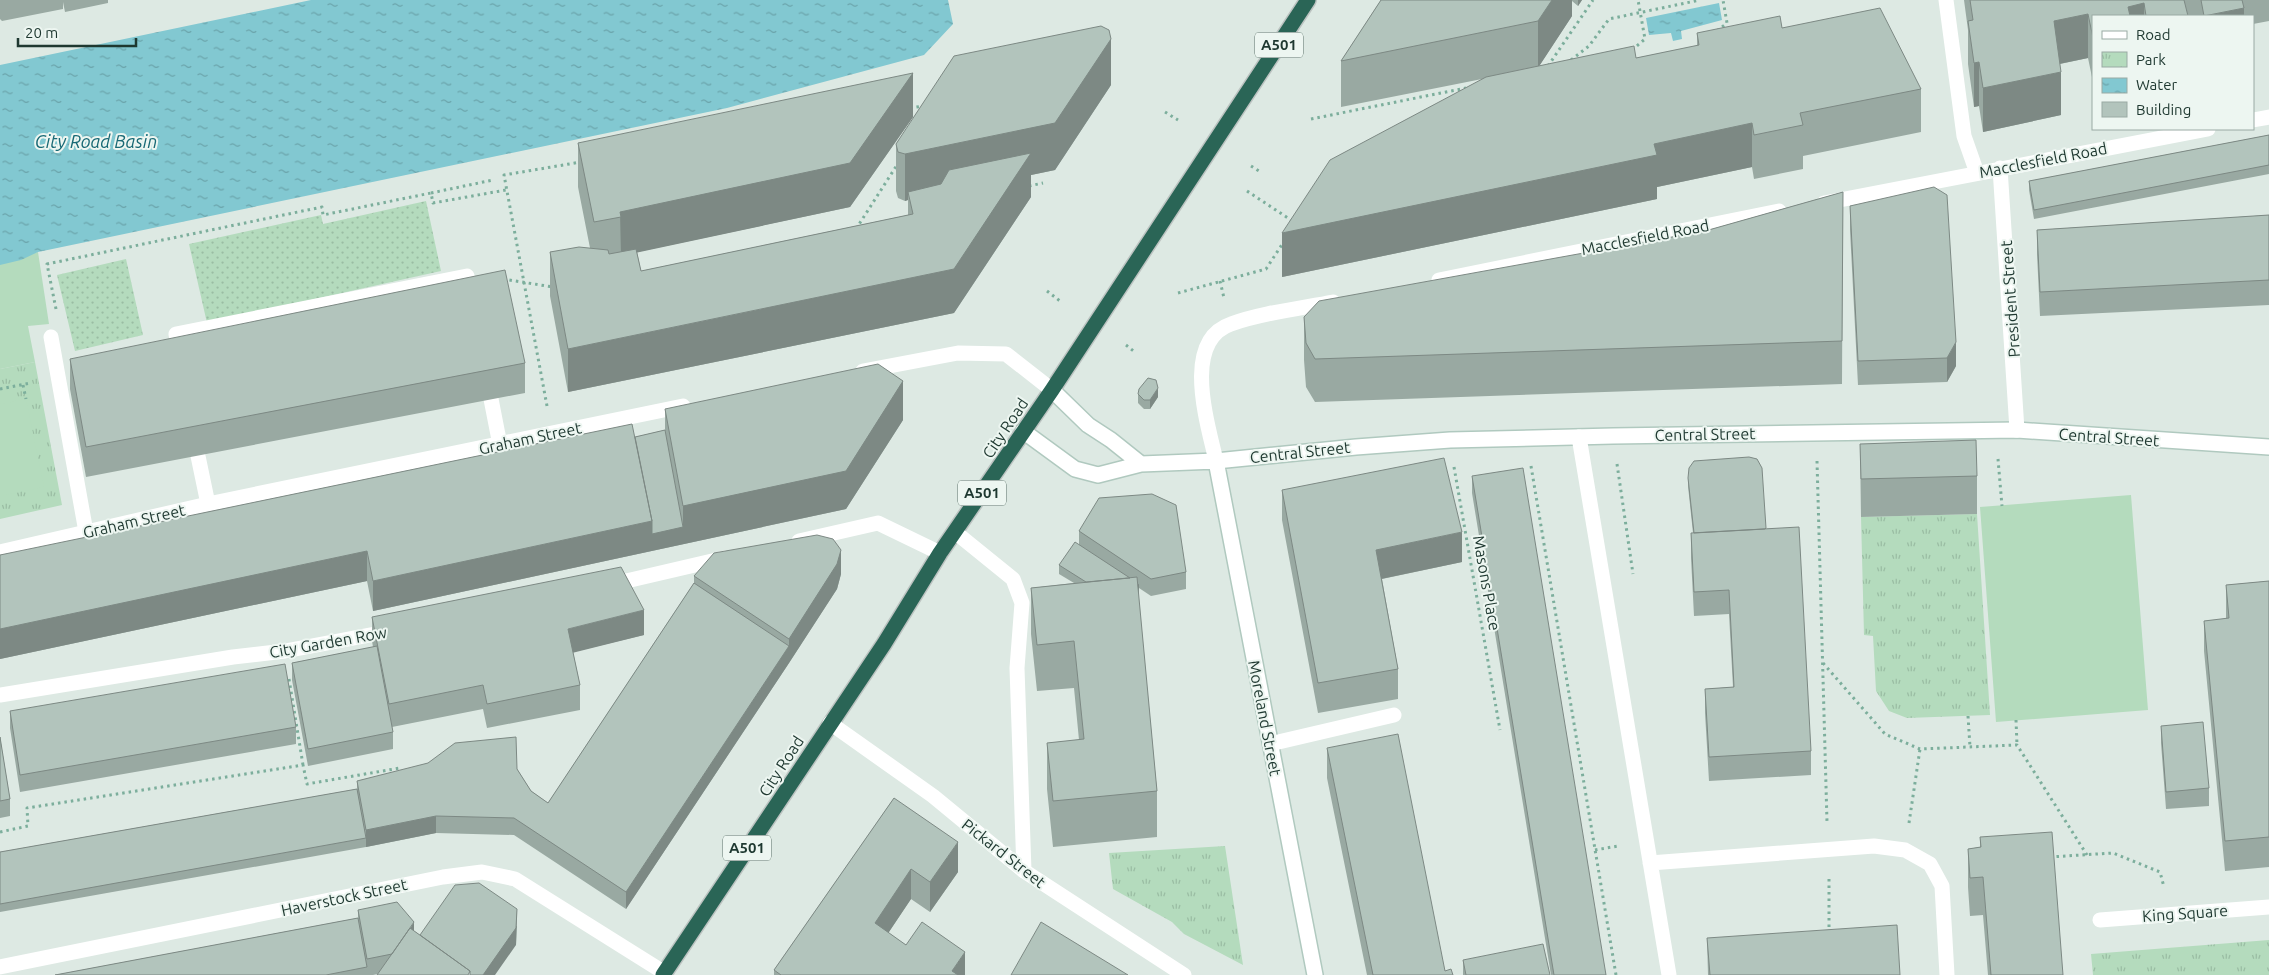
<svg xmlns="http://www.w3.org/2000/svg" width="2269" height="975" font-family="Ubuntu,sans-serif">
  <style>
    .grass { fill: url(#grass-dots) }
    .park { fill: url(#park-tufts) }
    .pitch { fill: #b4dbbd }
    .water { fill: url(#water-ripples) }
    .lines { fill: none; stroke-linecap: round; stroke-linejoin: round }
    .secondary-casing { stroke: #b0c9bf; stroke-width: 18 }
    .highway-casing { stroke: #bcc3c1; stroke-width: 18 }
    .path { stroke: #7cae9c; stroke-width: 3; stroke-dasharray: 2.5 4; stroke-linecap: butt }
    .lane { stroke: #fff; stroke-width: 15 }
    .street { stroke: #fff; stroke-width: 15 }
    .secondary { stroke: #fff; stroke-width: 15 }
    .highway { stroke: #2a6556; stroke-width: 15 }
    .wall { fill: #99a9a2 }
    .shaded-wall { fill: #7d8984 }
    .building { fill: #b2c4bc; stroke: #7d8984 }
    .labels { text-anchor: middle; stroke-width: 4; stroke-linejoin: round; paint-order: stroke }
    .shield { fill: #edf6f1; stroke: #5c716a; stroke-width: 1 }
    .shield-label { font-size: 15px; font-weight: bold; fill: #1e3830 }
    .street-label { font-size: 16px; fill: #1e3830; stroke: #edf6f1 }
    .water-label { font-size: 18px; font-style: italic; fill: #186975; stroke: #edf6f1 }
  </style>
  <defs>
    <pattern id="grass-dots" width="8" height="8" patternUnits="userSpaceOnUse" patternTransform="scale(1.25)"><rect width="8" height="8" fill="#b4dbbd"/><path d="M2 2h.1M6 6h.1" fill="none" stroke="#9abda3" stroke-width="1.8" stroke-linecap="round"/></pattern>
    <pattern id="park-tufts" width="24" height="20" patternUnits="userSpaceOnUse" patternTransform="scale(1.25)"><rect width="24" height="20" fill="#b4dbbd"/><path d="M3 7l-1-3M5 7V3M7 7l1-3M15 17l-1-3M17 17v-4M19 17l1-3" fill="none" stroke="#9abda3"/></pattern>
    <pattern id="water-ripples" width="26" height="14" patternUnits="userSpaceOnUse" patternTransform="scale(1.25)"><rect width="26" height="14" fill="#82c8d1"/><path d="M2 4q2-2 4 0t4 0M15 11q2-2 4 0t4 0" fill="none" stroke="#6aa3aa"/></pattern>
  </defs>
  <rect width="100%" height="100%" fill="#dde9e3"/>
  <path class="grass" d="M426 201 441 271 207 323 189 244 321 215 323 224Z
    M126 259 143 335 75 351 57 275Z"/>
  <path class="park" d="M35 362 62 505 0 519V369Z
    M1977 514 1990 715 1907 718 1889 711 1876 691 1873 636 1864 635 1861 517Z
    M1225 846 1243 965 1184 934 1172 922 1113 889 1109 853Z
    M2269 940V975H2093L2091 954Z"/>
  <path class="pitch" d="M38 252 49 324 28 326 35 362 0 369V261Z
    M26 399 44 487 0 496V404Z
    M2131 495 2148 710 1996 722 1980 507Z"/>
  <path class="water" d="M311 0H948L953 24 924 55 727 108 38 252 21 260 0 265V65Z
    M1719 3 1722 20 1681 31 1682 39 1673 41 1671 33 1649 35 1646 18Z"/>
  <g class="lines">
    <g class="secondary-casing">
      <path id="secondary" d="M1052 390 1088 425 1111 440 1141 464
        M1023 431 1075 469 1098 475 1141 464 1216 461 1356 447 1450 440 1613 436 2017 430 2269 447
        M1216 461 1315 975"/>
    </g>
    <g class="highway-casing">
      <path id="highway" d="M663 975 884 644 940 553 1052 390 1308 0"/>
    </g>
    <path class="path" d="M1717 31 1727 23 1723 0
      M1632 50 1645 39 1638 0
      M1571 60 1589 46 1609 19 1700 0
      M1548 66 1593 0
      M910 108 924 106
      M1165 112 1178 120
      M1311 119 1466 88
      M1251 166 1259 171
      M1029 186 1043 183
      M1247 191 1294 222
      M431 193 493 180
      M856 229 897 165
      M503 279 553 287
      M1220 281 1224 298
      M1047 291 1060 301
      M1178 293 1266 269 1283 243
      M56 309 47 264 322 207 323 215 431 193 433 203 506 190
      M1126 345 1136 353
      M23 385 26 399
      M0 389 31 383
      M547 406 504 175 581 162
      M1998 459 2002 506
      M1817 461 1827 822
      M1617 464 1633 574
      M1531 466 1616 975
      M1454 467 1500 730
      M1823 663 1885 734 1920 749 2017 745 2087 855
      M289 679 303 765
      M1968 716 1970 747
      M2016 720 2017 745
      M1909 823 1920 749
      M0 832 28 826 27 808 303 765 307 784 400 768
      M1595 850 1618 846
      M2050 857 2113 853 2160 872 2164 887
      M1829 879V932"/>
    <path class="lane" d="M51 337 86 532
      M180 358 176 334 467 276 472 298
      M491 399 500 445
      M1579 437 1669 975
      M198 456 208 504
      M955 532 1013 579 1022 603 1017 668 1024 871
      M1270 744 1394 715
      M1650 863 1874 846 1905 850 1930 864 1942 886 1947 975"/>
    <path class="street" d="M1946 0 1964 136 1977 173
      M2253 120 2269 117
      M2000 168 2017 430
      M1824 203 2208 129
      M1439 280 1779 211
      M863 371 958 353 1006 354 1052 390
      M1216 461C1208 424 1181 341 1231 324 1261 313 1302 308 1333 302
      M799 541 878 523 940 553
      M0 552 208 504 683 406
      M609 585 725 558
      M0 695 233 657 285 651 391 631
      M830 723 933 796 1024 871 1184 975
      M2100 920 2269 907
      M0 967 443 877 482 872 515 879 665 973"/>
    <use href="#secondary" class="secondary"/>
    <use href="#highway" class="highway"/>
  </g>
  <path class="wall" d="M0 0H108V3L65 12 63 2V9L2 21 0 19Z
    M1381 0H1582L1578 6 1572 1V16L1539 66 1636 58 1697 46V33L1782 28 1921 89V132L1803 156V169L1754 179 1752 167 1657 187V199L1282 277 1482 79 1341 107V61Z
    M1964 0H2269V21L2253 24V16H2093V82L2088 58 2060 64 2061 115 1983 132 1979 106 1974 107 1968 64V30Z
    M1111 85 1055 170 1031 175V197L954 313 568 392 550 296V252L590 248 578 187V143L913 117 850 207 637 252 641 271 908 215V200L905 201 898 198 896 191V144Z
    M2269 135V174L2034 219 2029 190V181Z
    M1843 192 1842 384 1315 402 1306 387 1304 360V317L1705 231Z
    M1850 206 1956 366 1947 382 1858 385 1850 230Z
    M2269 215V305L2040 316 2037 254V230Z
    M70 359 525 363V393L86 477 70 389Z
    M1138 394 1158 397 1150 409H1144L1138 403Z
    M665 409 903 420 846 509 373 611 367 581 0 659V555L635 437 665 430Z
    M1860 444 1977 476V514L1861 517Z
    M1472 476 1606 975H1551L1472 493Z
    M1688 478 1766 529 1811 751V775L1709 781 1705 713V689L1733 687 1729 614 1694 616 1691 558V533H1693L1688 486Z
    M1282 490 1462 562 1382 579 1398 669V699L1318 713 1282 520Z
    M1079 531 1186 572V589L1151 596 1139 588V593H1138L1157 791V837L1053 847 1047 789V743L1079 740 1074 688 1037 691 1031 634V588L1074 583 1059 574V565L1079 545Z
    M841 574 837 589 789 663 626 909 514 835 436 833 366 847 0 912V852L357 789V781L517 769 531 791 548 803 694 583V576Z
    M2269 581V867L2225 871 2204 651V621L2226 619V585Z
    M372 617 644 635 573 652 580 685V710L487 728 483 709 392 727 393 732V749L308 766 292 680V663L373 647 372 641Z
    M10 711 296 727V744L20 792 10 728Z
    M2161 726 2209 788V806L2166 809 2161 743Z
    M0 737 10 799V816L0 818Z
    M1327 748 1445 971 1453 975H1367L1327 778Z
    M894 798 958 872 930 912 911 899 888 933 906 945 965 975H774V970Z
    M1980 837 2063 975H1988L1983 915 1970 916 1968 887V849L1980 847Z
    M358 910 414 931 420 935 517 926 516 945 373 975H55L358 918Z
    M1707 938 1900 975H1708Z
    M1463 960 1550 975H1463Z"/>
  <path class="shaded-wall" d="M1552 0H1572V16L1538 68V21Z
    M1578 0H1582L1578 6Z
    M2144 3V16H2128V7Z
    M2244 8V16H2206Z
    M2088 14V58L2054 65V21Z
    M1111 39V85L1055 170 1031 175V197L954 313 568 392V349L954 269 908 192V200L905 201V154Z
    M1979 62V106L1974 107V63Z
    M2061 72V115L1983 132V88Z
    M913 73V117L850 207 621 256 620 212Z
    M1752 123V167L1657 187V199L1282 277V233L1654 144Z
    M1956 342V366L1947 382V358Z
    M903 381V420L846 509 373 611V581L652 521 683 527V506Z
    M1158 388V397L1150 409V400Z
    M1462 532V562L1376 580V550Z
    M841 550V574L837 589 789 663 626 909V892L789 646V639Z
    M367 551V581L0 659V629Z
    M1139 584V593L1102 601Z
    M644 610V635L568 654V629Z
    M436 816V833L366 847V830Z
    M958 842V872L930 912V882Z
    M911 869V899L875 953V923Z
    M517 909 516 945 495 975H483Z
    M414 922V939L394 954Z
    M965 952V975H952V971Z"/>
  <path class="building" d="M1381 0H1552L1538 21 1341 61Z
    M1970 0H2184L2188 16H2146L2144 3 2128 7 2130 16H2093V38L2088 14 2054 21 2061 72 1983 88 1979 62 1974 63 1968 21 1973 20Z
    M2201 0H2242L2244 8 2204 16Z
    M1880 8 1921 89 1800 113 1803 125 1754 135 1752 123 1654 144 1657 155 1282 233 1330 160 1486 77 1634 46 1636 58 1699 45 1697 33 1780 16 1782 28Z
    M1101 26 1109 30 1111 39 1055 123 905 154 898 152 896 144 954 56Z
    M913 73 850 163 620 212 621 217 594 222 578 143Z
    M2269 135V165L2034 210 2029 181Z
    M1031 153 954 269 568 349 550 252 579 247 608 250 609 254 636 249 641 271 913 214 908 192 941 184 949 170Z
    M1934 187 1947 195 1956 342 1947 358 1858 361 1850 206Z
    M1843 192 1842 341 1315 359 1306 343 1304 317 1319 301 1705 231Z
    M2269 215V280L2040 292 2037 230Z
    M505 270 525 363 86 447 70 359Z
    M878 364 903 381 846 471 683 506 665 409Z
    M1148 378 1156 380 1158 388 1150 400H1144L1138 394 1139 389Z
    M632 424 652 521 373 581 367 551 0 629V555Z
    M665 430 683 527 652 534V521L635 437Z
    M1976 440 1977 476 1861 479 1860 444Z
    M1749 457 1757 459 1762 468 1766 528 1765 529 1694 533 1688 478 1689 468 1694 461Z
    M1444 458 1462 532 1376 550 1398 669 1318 683 1282 490Z
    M1523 468 1606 975H1554L1472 476Z
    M1152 494 1176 505 1186 572 1151 579 1079 531 1099 498Z
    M1799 527 1811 751 1709 757 1705 689 1734 687 1729 590 1694 592 1691 533Z
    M817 535 833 539 841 550 837 564 789 639 694 576 714 553Z
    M1075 542 1130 578 1086 582 1059 565Z
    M621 567 644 610 568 629 580 685 487 704 483 685 389 704 372 617Z
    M1137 577 1157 791 1053 801 1047 743 1084 739 1074 641 1037 645 1031 588Z
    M2269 581V837L2225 841 2204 621 2229 618 2226 585Z
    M694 583 789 646 626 892 514 818 436 816 366 830 357 781 428 763 455 743 516 737 517 769 531 791 548 803Z
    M377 646 393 732 308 749 292 663Z
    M285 664 296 727 20 775 10 711Z
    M2203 722 2209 788 2166 792 2161 726Z
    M1398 734 1445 971 1451 969 1453 975H1373L1327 748Z
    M0 737 10 799 0 801Z
    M357 789 366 838 0 904V852Z
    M894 798 958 842 930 882 911 869 875 923 906 945 922 922 965 952 952 971 958 975H781L774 970Z
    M2052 832 2063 975H1991L1983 877 1970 878 1968 849 1981 847 1980 837Z
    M479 883 517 909 516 928 483 975H470V971L420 935 455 885Z
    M397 902 414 922 392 954 367 959 358 910Z
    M358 918 367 967 326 975H55Z
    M1041 922 1128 975H1011Z
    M1897 925 1900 975H1710L1707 938Z
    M410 928 470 971 468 975H377Z
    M1543 944 1550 975H1466L1463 960Z"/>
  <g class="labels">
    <g class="shield">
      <rect x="1255" y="32.5" width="48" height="25" rx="4"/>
      <rect x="958" y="480.5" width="48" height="25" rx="4"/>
      <rect x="723" y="835.5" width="48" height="25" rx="4"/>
    </g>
    <g class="shield-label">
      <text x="1279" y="50">A501</text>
      <text x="982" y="498">A501</text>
      <text x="747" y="853">A501</text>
    </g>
    <g class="street-label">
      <text transform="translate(2043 160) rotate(-11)" y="6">Macclesfield Road</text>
      <text transform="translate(1645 237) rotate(-11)" y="6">Macclesfield Road</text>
      <text transform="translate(2010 299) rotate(-94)" y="6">President Street</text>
      <text transform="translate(1005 428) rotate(-56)" y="6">City Road</text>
      <text transform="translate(1705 434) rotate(-1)" y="6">Central Street</text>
      <text transform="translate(2109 437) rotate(4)" y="6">Central Street</text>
      <text transform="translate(530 438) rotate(-12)" y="6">Graham Street</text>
      <text transform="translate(1300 452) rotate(-6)" y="6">Central Street</text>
      <text transform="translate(134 521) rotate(-13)" y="6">Graham Street</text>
      <text transform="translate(1487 583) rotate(80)" y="6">Masons Place</text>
      <text transform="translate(328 642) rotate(-10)" y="6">City Garden Row</text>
      <text transform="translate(1265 718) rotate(79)" y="6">Moreland Street</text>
      <text transform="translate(781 766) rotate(-57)" y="6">City Road</text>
      <text transform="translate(1004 853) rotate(38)" y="6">Pickard Street</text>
      <text transform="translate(344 897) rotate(-12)" y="6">Haverstock Street</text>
      <text transform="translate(2185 913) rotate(-4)" y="6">King Square</text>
    </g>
    <g class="water-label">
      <text x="96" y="148">City Road Basin</text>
    </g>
  </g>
  <rect x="2092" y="15" width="162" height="115" fill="#edf6f1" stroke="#9aaaa4"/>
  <rect x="2102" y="31" width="25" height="8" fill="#ffffff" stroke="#9aaaa4"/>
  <text x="2136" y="40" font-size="15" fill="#1e3830">Road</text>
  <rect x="2102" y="52" width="25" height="15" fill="url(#park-tufts)" stroke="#9aaaa4"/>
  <text x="2136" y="65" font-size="15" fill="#1e3830">Park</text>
  <rect x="2102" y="78" width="25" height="15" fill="url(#water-ripples)" stroke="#9aaaa4"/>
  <text x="2136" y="90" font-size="15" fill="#1e3830">Water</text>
  <rect x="2102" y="102" width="25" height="15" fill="#b2c4bc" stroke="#9aaaa4"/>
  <text x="2136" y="115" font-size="15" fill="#1e3830">Building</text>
  <path d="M18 38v8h118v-8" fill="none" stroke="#1e3830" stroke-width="2.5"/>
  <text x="25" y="38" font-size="15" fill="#1e3830" stroke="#edf6f1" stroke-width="4" paint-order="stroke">20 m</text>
</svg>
